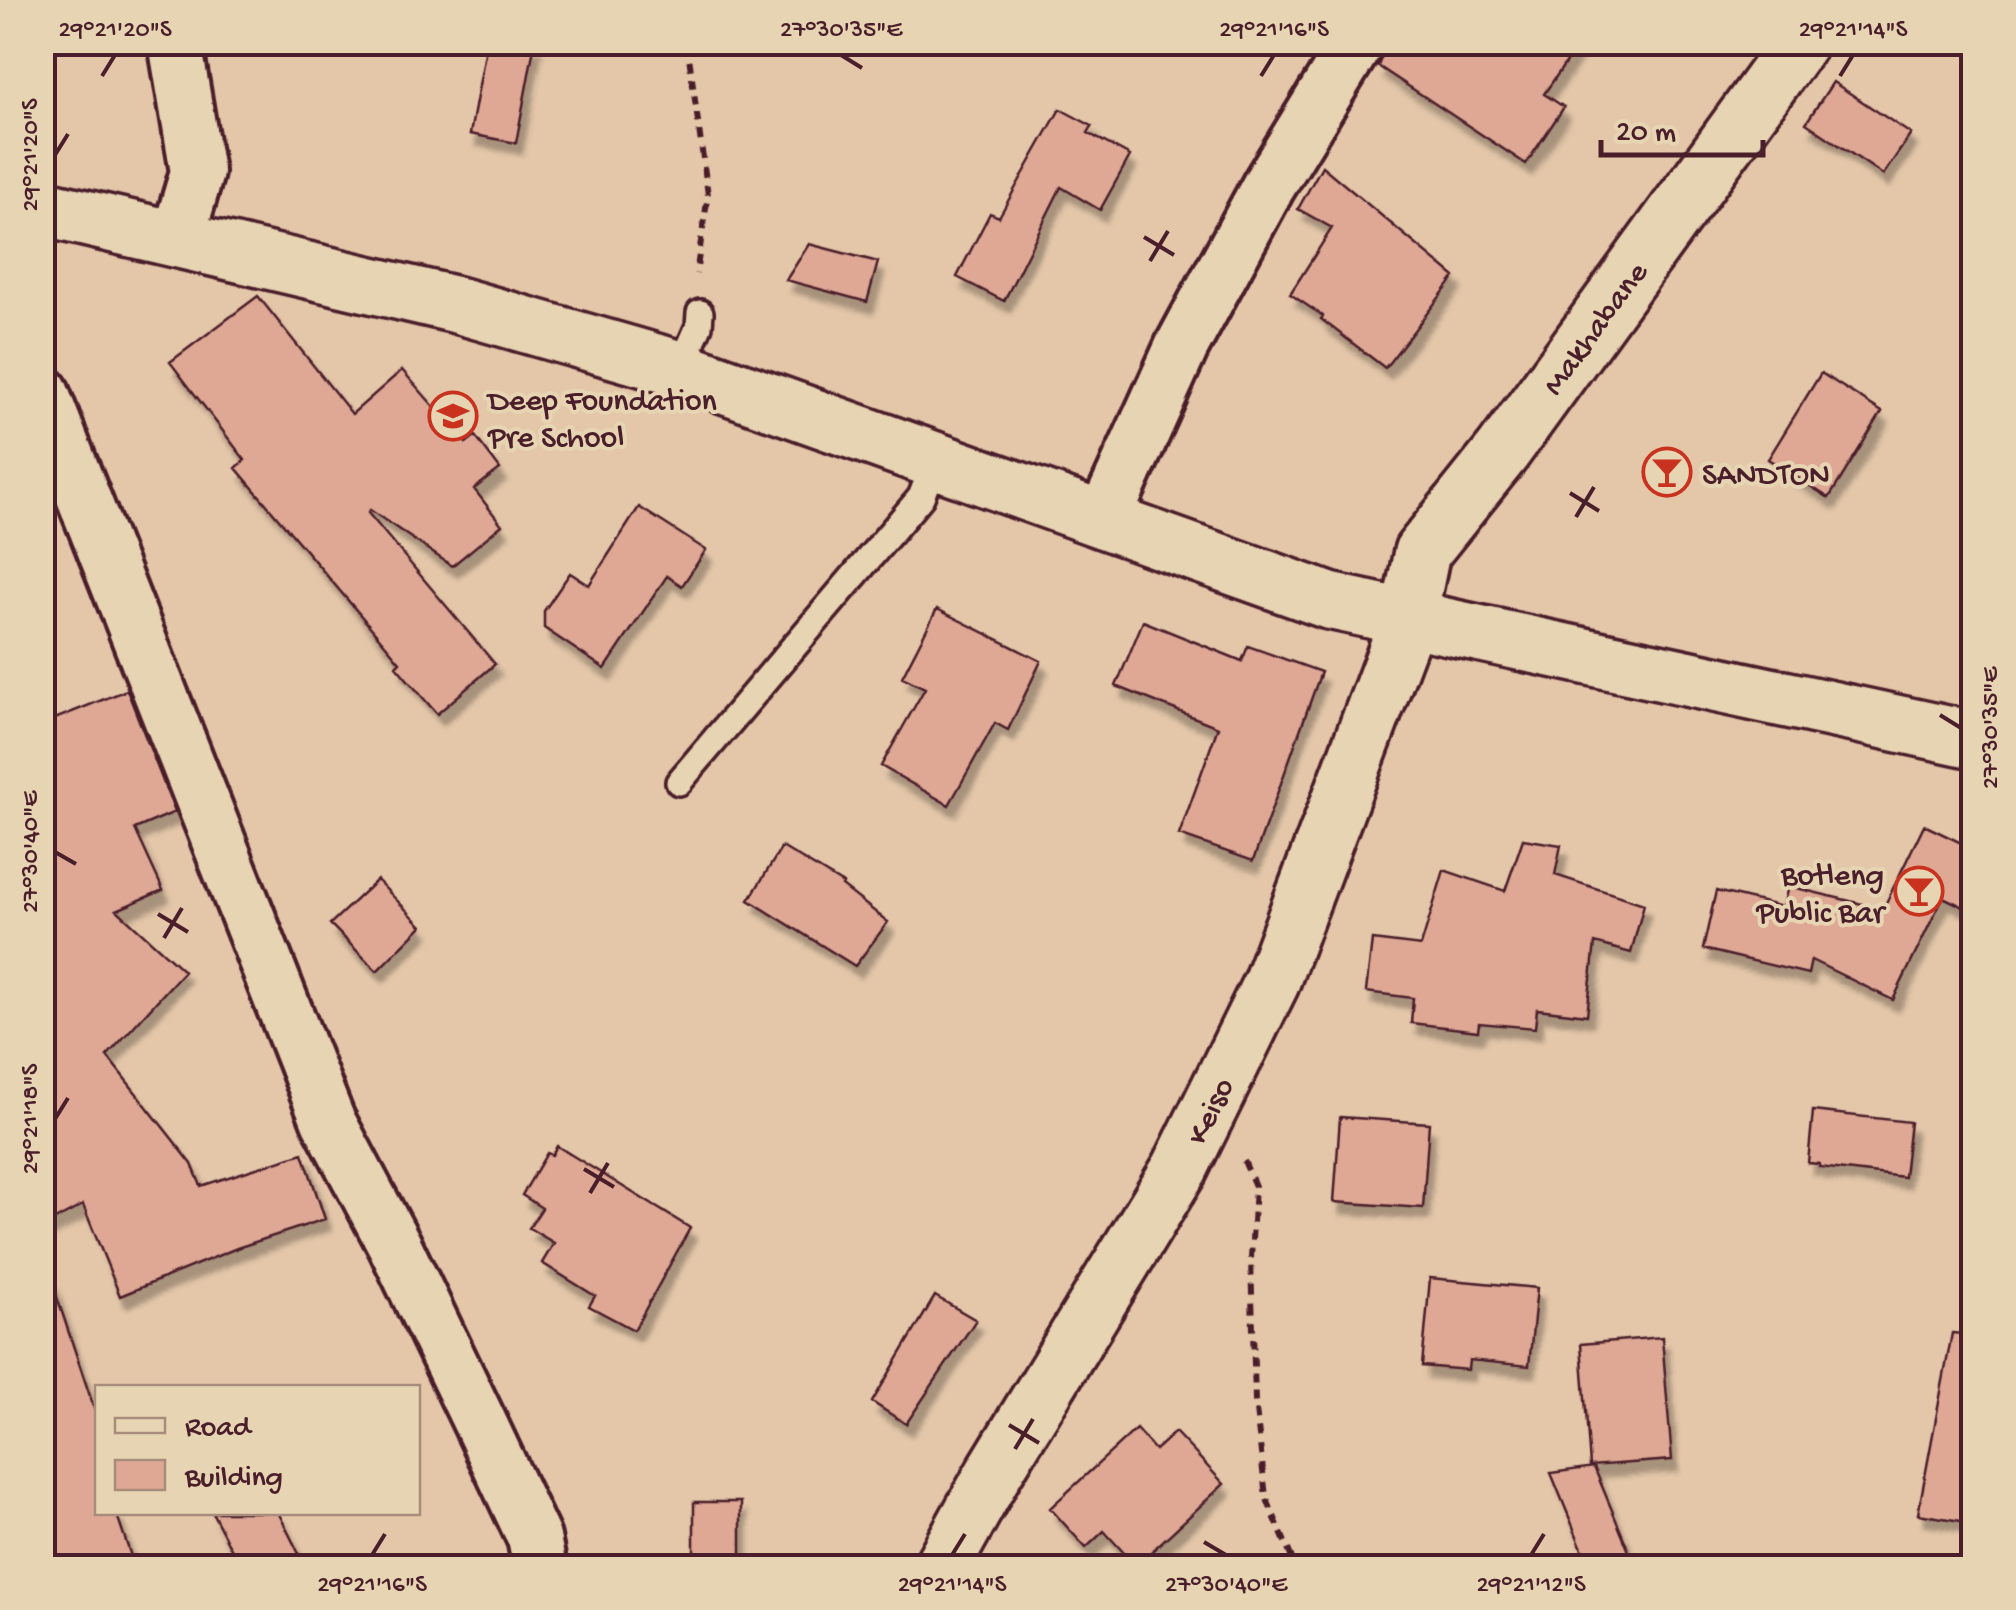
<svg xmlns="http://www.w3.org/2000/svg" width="2016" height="1610" font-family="'Gochi Hand',sans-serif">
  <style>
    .building { fill: #dea894; stroke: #4a1f2b; stroke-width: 2.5; filter: url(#shadow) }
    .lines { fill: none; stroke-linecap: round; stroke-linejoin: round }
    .lane-casing { stroke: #4a1f2b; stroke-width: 32 }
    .street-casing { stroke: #4a1f2b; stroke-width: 60 }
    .secondary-casing { stroke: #4a1f2b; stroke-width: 62 }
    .path { stroke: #4a1f2b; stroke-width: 6; stroke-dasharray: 10 8; stroke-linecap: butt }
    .lane { stroke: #e7d4b2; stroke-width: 25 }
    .street { stroke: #e7d4b2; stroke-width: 52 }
    .secondary { stroke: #e7d4b2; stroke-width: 55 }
    .ticks { fill: none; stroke: #4a1f2b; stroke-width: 4 }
    .labels { text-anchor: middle; stroke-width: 8; stroke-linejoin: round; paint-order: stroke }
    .street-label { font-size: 32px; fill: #4a1f2b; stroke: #e7d4b2 }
    .poi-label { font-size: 32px; fill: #4a1f2b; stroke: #e7d4b2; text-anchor: start }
    .neatline { fill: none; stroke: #4a1f2b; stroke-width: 4 }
    .ticks-label { font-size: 25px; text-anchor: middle; fill: #4a1f2b }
  </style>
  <defs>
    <filter id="shadow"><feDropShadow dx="6" dy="11" stdDeviation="2.5" flood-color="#0004"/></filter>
  </defs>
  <rect width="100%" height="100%" fill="#e4c7a9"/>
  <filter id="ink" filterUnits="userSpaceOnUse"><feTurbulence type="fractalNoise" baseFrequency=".01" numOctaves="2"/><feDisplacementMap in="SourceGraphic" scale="20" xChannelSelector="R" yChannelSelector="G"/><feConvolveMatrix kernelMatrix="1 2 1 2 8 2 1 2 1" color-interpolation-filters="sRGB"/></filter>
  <g filter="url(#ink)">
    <path class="building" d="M487 42H535L516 143 470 134Z
      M1387 42H1580L1544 94 1564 107 1526 164 1378 66Z
      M1833 82 1911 134 1883 175 1806 123Z
      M1060 109 1092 126 1088 133 1130 156 1100 210 1061 187 1004 301 957 277 990 213 999 217Z
      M1322 166 1455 277 1385 368 1321 319 1323 316 1290 294 1332 228 1298 209Z
      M809 244 878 262 867 302 786 280Z
      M258 296 352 414 402 370 466 443 475 436 500 469 474 489 502 525 452 566 370 510 368 513 495 664 437 714 396 666 400 662 236 468 245 460 170 362Z
      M1821 373 1882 412 1829 498 1768 459Z
      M639 507 706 550 682 586 667 576 605 669 544 628V611L570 573 589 585Z
      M937 609 1041 661 1008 730 995 723 949 805 881 766 925 688 902 677Z
      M1143 621 1242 661 1248 646 1321 672 1253 861 1179 835 1218 727 1116 686Z
      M127 690 175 812 135 829 163 890 117 910 184 971 107 1056 192 1164 201 1186 303 1153 325 1219 237 1248 120 1296 83 1205 42 1227V724Z
      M1924 825 1974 849V912L1943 897 1893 1000 1811 960 1808 974 1703 949 1716 891 1783 907 1788 886 1883 909Z
      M1523 839 1561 845 1555 875 1644 904 1631 953 1595 943 1587 1015 1537 1009 1535 1028 1479 1023 1478 1031 1411 1023 1413 998 1366 992 1372 940 1421 946 1444 870 1505 891Z
      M782 847 843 884 842 886 888 922 855 966 749 900Z
      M377 880 422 926 377 971 330 924Z
      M1813 1111 1910 1122 1904 1177 1819 1167V1164L1808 1163Z
      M1340 1117 1429 1123 1423 1208 1334 1202Z
      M557 1146 690 1228 634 1330 589 1306 595 1296 542 1263 554 1243 529 1228 542 1208 522 1195 547 1153 552 1155Z
      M1430 1278 1537 1288 1529 1366 1469 1360 1468 1370 1422 1366Z
      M51 1279 98 1420V1512H116L135 1568H42V1280Z
      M935 1296 976 1320 906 1424 872 1402Z
      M1952 1333 1974 1335V1488L1967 1522 1918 1514Z
      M1662 1337 1672 1460 1590 1466 1581 1344Z
      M1136 1429 1155 1450 1175 1432 1224 1484 1136 1566 1104 1531 1086 1548 1050 1508Z
      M1594 1467 1636 1568H1590L1551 1473Z
      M694 1502H741V1568H694Z
      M212 1512H278L306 1568H241Z"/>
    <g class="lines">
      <g class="lane-casing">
        <path id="lane" d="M680 369 699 326 700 313
          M679 782 921 497 936 459"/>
      </g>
      <g class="street-casing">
        <path id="street" d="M175 42 197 172 177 240
          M42 392 328 1120 395 1246 479 1421 534 1538 540 1568
          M1103 521 1182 346 1269 185 1357 42"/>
      </g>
      <g class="secondary-casing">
        <path id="secondary" d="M42 208 457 305 680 369 1329 601 1974 740
          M941 1568 995 1471 1180 1168 1271 983 1408 620 1422 552 1503 451 1800 42"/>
      </g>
      <path class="path" d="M687 42 708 195 696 274
        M1244 1161 1255 1186 1251 1258 1255 1401 1266 1497 1293 1561 1317 1568
        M1350 1568 1459 1557"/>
      <use href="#lane" class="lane"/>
      <use href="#street" class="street"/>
      <use href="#secondary" class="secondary"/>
    </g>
  </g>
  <path class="ticks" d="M841 55 862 68M102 76 115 55M1261 76 1274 55M1840 76 1853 55M55 155 68 134M1144 237 1174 255M1150 261 1168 231M1570 493 1599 511M1576 517 1594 487M1940 715 1961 728M55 852 76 864M158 914 188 932M164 938 182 908M55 1119 68 1098M584 1169 614 1187M590 1193 608 1163M1009 1425 1039 1443M1015 1449 1033 1419M1204 1542 1226 1555M372 1555 385 1534M952 1555 965 1534M1531 1555 1544 1534"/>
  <defs>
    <g id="school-ring" transform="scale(2.5)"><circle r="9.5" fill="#e7d4b2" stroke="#c8321e" stroke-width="1.5"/><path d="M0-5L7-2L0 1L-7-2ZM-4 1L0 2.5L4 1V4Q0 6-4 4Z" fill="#c8321e"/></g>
    <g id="bar-ring" transform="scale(2.5)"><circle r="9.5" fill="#e7d4b2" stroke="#c8321e" stroke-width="1.5"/><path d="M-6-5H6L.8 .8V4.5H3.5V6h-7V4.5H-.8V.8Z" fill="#c8321e"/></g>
  </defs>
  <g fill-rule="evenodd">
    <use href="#school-ring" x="453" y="416"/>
    <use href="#bar-ring" x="1667" y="472"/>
    <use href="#bar-ring" x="1919" y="891"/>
  </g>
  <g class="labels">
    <g class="street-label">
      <text transform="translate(1593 327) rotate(-54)" y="11">Makhabane</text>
      <text transform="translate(1208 1110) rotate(-64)" y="11">Keiso</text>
    </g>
    <g class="poi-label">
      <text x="488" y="409">Deep Foundation<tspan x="488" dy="37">Pre School</tspan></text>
      <text x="1702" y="483">SANDTON</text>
      <text x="1884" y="884" text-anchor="end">Botleng<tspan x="1884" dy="37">Public Bar</tspan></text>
    </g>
  </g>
  <rect width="2016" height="1610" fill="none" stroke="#e7d4b2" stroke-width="110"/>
  <rect x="95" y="1385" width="325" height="130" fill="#e7d4b2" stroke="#a88c7c" stroke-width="2.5"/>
  <rect x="115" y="1418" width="50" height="15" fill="#e7d4b2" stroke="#a88c7c" stroke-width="2.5"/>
  <text x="185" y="1435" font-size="30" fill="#4a1f2b">Road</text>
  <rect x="115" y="1460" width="50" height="30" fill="#dea894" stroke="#a88c7c" stroke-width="2.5"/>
  <text x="185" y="1485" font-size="30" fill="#4a1f2b">Building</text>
  <path d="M1601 140v15h162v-15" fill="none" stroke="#4a1f2b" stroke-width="5"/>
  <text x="1616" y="140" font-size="30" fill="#4a1f2b" stroke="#e7d4b2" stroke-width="8" paint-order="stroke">20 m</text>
  <rect x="55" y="55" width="1906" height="1500" class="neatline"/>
  <g class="ticks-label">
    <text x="115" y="36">29°21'20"S</text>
    <text x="841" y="36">27°30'35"E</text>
    <text x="1274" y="36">29°21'16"S</text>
    <text x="1853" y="36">29°21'14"S</text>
    <text transform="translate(28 155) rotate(-90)" y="9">29°21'20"S</text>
    <text transform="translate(1988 728) rotate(-90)" y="9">27°30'35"E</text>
    <text transform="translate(28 852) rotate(-90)" y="9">27°30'40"E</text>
    <text transform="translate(28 1119) rotate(-90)" y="9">29°21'18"S</text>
    <text x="372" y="1591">29°21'16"S</text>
    <text x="952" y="1591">29°21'14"S</text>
    <text x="1226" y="1591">27°30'40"E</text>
    <text x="1531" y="1591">29°21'12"S</text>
  </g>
</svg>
